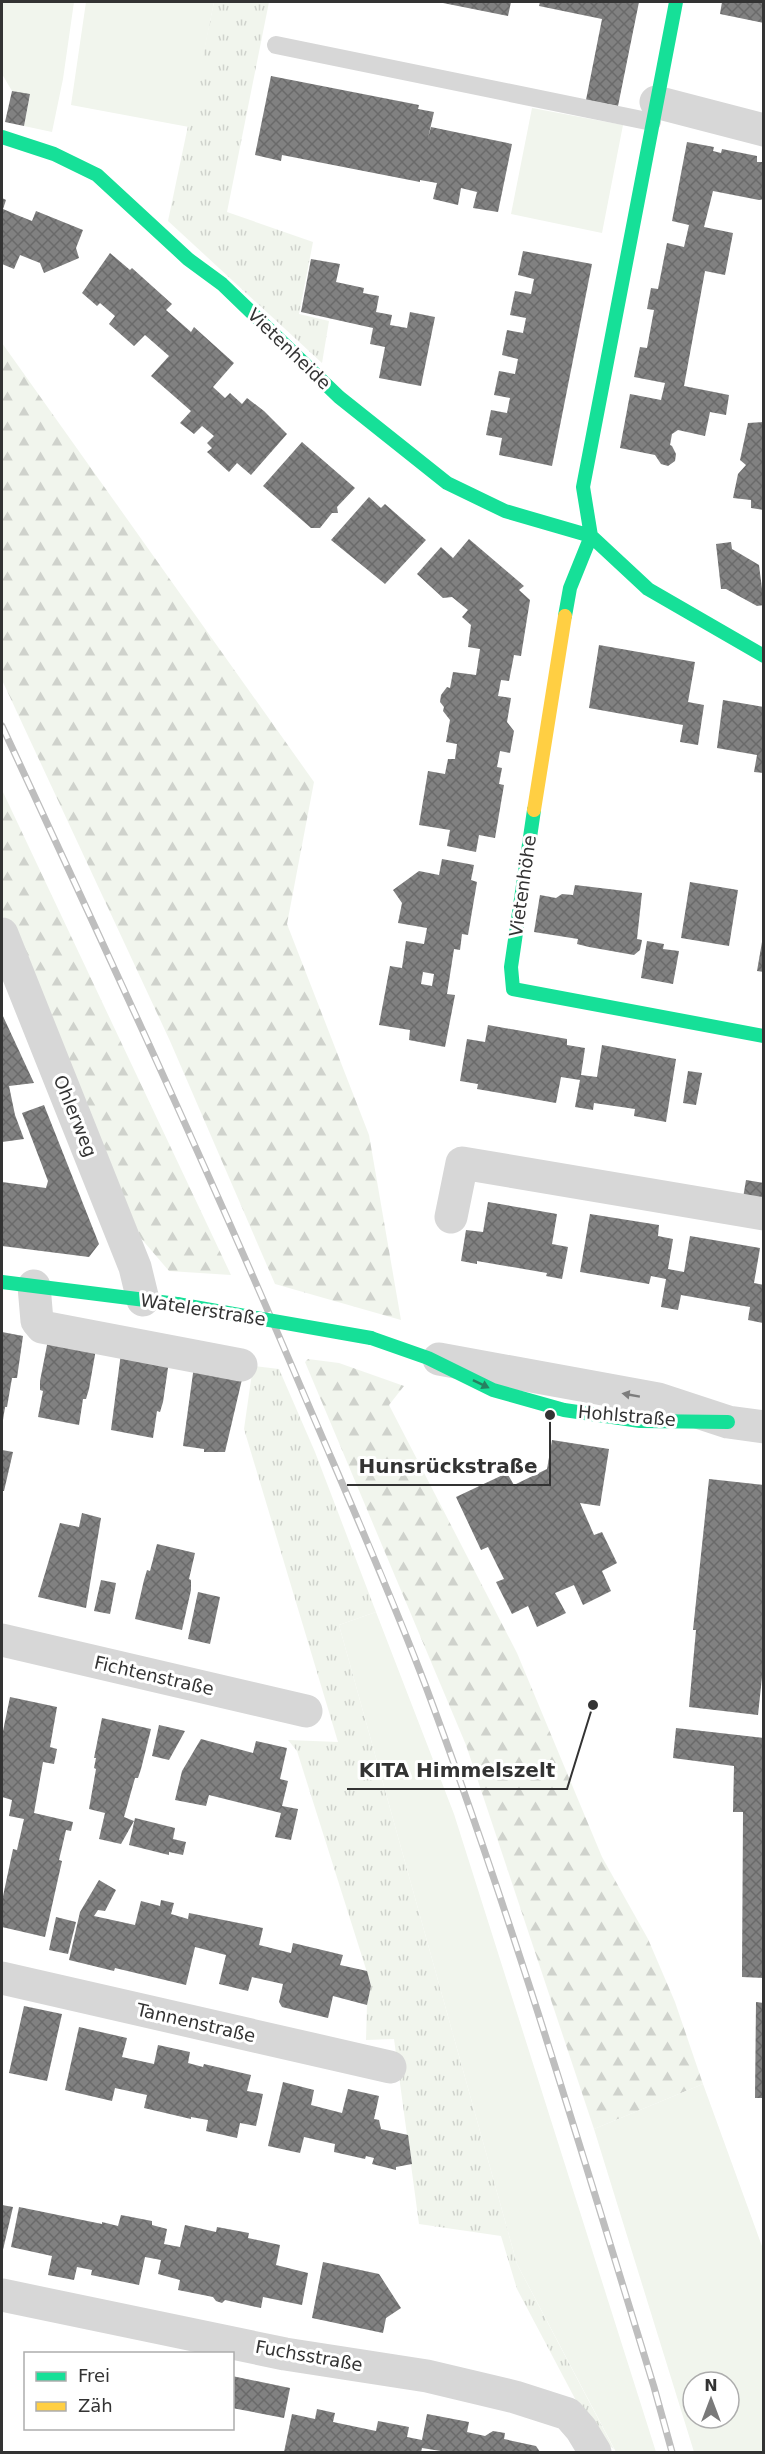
<svg xmlns="http://www.w3.org/2000/svg" width="765" height="2454" font-family="'DejaVu Sans',sans-serif">
  <style>
    .grass { fill: url(#grass-tufts) }
    .forest { fill: url(#forest-firs) }
    .green { fill: #f1f5ed; fill-rule: evenodd }
    .building { fill: url(#building-cross-hatch); fill-rule: evenodd }
    .lines { fill: none; stroke-linecap: round; stroke-linejoin: round }
    .lane { stroke: #d7d7d7; stroke-width: 18 }
    .street { stroke: #d7d7d7; stroke-width: 33 }
    .fast { stroke: #16e098; stroke-width: 14 }
    .slow { stroke: #ffcf43; stroke-width: 14 }
    .rail-casing { stroke: #bebebe; stroke-width: 7 }
    .rail { stroke: #fff; stroke-width: 4.5; stroke-dasharray: 14; stroke-linecap: butt }
    .fast-bridge { stroke: #16e098; stroke-width: 14 }
    .oneway { fill: #268160 }
    .oneway2 { fill: #7d7d7d }
    .labels { text-anchor: middle; stroke-width: 6; stroke-linejoin: round; paint-order: stroke }
    .street-label { font-size: 18px; fill: #333; stroke: #fff }
    .leader { fill: none; stroke: #333; stroke-width: 2 }
    .callout-dot { fill: #333; stroke: #fff; stroke-width: 2 }
    .callout-label { font-size: 20px; text-anchor: middle; font-weight: bold; fill: #333; stroke: #fff; stroke-width: 6; stroke-linejoin: round; paint-order: stroke }
  </style>
  <defs>
    <pattern id="grass-tufts" width="24" height="20" patternUnits="userSpaceOnUse" patternTransform="scale(1.5)"><rect width="24" height="20" fill="#f1f5ed"/><path d="M3 7l-1-3M5 7V3M7 7l1-3M15 17l-1-3M17 17v-4M19 17l1-3" fill="none" stroke="#cfd2cc"/></pattern>
    <pattern id="forest-firs" width="22" height="20" patternUnits="userSpaceOnUse" patternTransform="scale(1.5)"><rect width="22" height="20" fill="#f1f5ed"/><path d="M5 1l3.5 6h-7zM16 11l3.5 6h-7z" fill="#cfd2cc"/></pattern>
    <pattern id="building-cross-hatch" width="8" height="8" patternUnits="userSpaceOnUse" patternTransform="scale(1.5)"><rect width="8" height="8" fill="#818181"/><path d="M0 0l8 8M0 8l8-8" fill="none" stroke="#6a6a6a"/></pattern>
  </defs>
  <rect width="100%" height="100%" fill="#fff"/>
  <path class="grass" d="M214 2H269L227 212 313 242 299 314 329 321 322 363 168 221Z
    M253 1366 279 1369 315 1452 376 1612 339 1625 517 2264 614 2449 606 2444 582 2412 517 2289 501 2236 419 2224 394 2039 366 2040 367 2005 371 1985 297 1751 288 1740 338 1742 244 1429Z"/>
  <path class="forest" d="M2 343 314 782 287 924 369 1135 401 1320 275 1284 170 1041 2 680Z
    M2 790 231 1275 169 1271 127 1222 92 1126 2 914Z
    M308 1359 339 1363 404 1386 389 1405 517 1653 602 1857 648 1939 675 2002 703 2084 594 2129 466 1745 305 1362Z"/>
  <path class="green" d="M2 2H74L63 79 52 132 24 126 30 95 12 91 2 74Z
    M86 2H214L189 127 71 105Z
    M532 108 623 125 602 233 511 214Z
    M376 1612 454 1814 656 2452H616L517 2264 339 1625Z
    M703 2084 763 2249V2452H694L594 2129ZM693 2382H729V2418H693Z"/>
  <path class="building" d="M438 2H511L508 16Z
    M540 2H639L618 106 586 100 602 19 539 6Z
    M722 2H764V23L720 14Z
    M271 76 419 105 418 109 434 112 428 138 431 127 512 144 498 212 473 208 477 192 461 188 458 205 433 199 437 183 420 180V182L282 155 281 161 255 155Z
    M12 91 30 94 24 126 5 122Z
    M687 142 714 147 713 151 721 153 722 149 757 156V162H764V199L759 200 713 191 704 227 733 233 725 275 705 271 684 386 729 395 726 415 710 412 705 436 678 430 672 434 670 445 672 446 676 454 675 461 668 466 661 464 655 455 620 448 630 394 661 400 665 383 634 377 640 347 647 348 654 310 647 309 651 288 658 289 667 243 684 247 689 225 672 221Z
    M2 198 6 200 3 209 17 215 32 221 36 211 83 230 76 248 79 258 44 273 40 263 20 255 14 269 2 264Z
    M523 251 592 264 552 466 499 455 502 438 486 435 491 410 507 413 510 398 494 395 499 371 515 374 518 359 502 355 507 330 523 333 526 318 510 315 515 291 531 294 534 279 518 275Z
    M110 253 130 270 132 268 172 304 166 310 191 332 194 327 234 363 213 387 225 398 230 393 242 404 247 398 264 411 287 434 251 475 237 463 229 472 207 452 212 448 207 443 214 436 202 426 194 434 180 423 191 411 151 376 169 356 145 335 134 346 109 324 115 316 100 303 97 306 82 293Z
    M311 259 340 264 336 282 364 288 363 293 379 296 376 312 392 315 390 325 407 328 410 312 435 317 421 386 379 378 385 347 370 344 373 328 301 312Z
    M764 422V510L751 508V500L733 498 738 474 746 465 740 460 748 423Z
    M302 442 355 488 337 507 338 513H332L320 528H311L263 486Z
    M369 497 381 508 385 504 426 540 385 584 331 540Z
    M469 539 524 586 519 590 530 600 521 656 514 655 509 681 501 680 498 696 511 698 507 722 514 731 510 753 500 751 497 767 502 768 499 784 504 785 495 838 479 835 476 852 447 846 450 830 419 825 428 771 445 774 448 759H455L457 744 446 742 450 720 443 711 444 707 440 702 441 695 447 687 450 688 453 672 476 675 480 649 468 647 471 625 462 617 468 610 452 597 443 598 417 574 441 547 453 558Z
    M731 542 732 549 759 565 764 605 757 606 726 589H721L716 544Z
    M599 645 695 662 688 702 704 705 698 745 680 742 683 725 589 708Z
    M723 700 764 707V773L754 772 757 755 717 748Z
    M442 859 474 865 471 880 477 882 468 935 462 934 460 950 454 949 447 994 455 995 445 1047 409 1040 410 1030 379 1025 390 966 402 968 406 941 424 944 427 928 398 923 402 903 393 890 419 871 439 875ZM423 972 434 974 432 986 421 984Z
    M690 882 738 890 729 946 681 938Z
    M575 885 642 893 637 939 642 940 640 950 634 955 589 947 577 944 578 939 534 932 540 895 556 898 562 894 573 895Z
    M647 941 664 944 663 949 679 951 673 984 641 978Z
    M762 942H764V972L757 971Z
    M2 1014 34 1083 9 1086 15 1115 24 1139 2 1142Z
    M488 1025 567 1039V1045L585 1048 581 1075 597 1077 602 1045 676 1059 666 1122 634 1116 635 1109 594 1103 593 1110 575 1107 580 1080 561 1077 556 1103 477 1089 478 1084 460 1081 467 1039 485 1042Z
    M688 1071 702 1073 696 1105 683 1103Z
    M44 1105 99 1244 89 1257 2 1246V1182L46 1188 48 1181 22 1113Z
    M746 1180 764 1183V1202L743 1198Z
    M488 1202 557 1214 552 1244 568 1247 562 1279 546 1276 547 1273 477 1261V1264L461 1261 466 1230 483 1232Z
    M590 1214 659 1225 658 1236 673 1239 668 1269 684 1272 690 1236 760 1248 754 1283 764 1285 763 1323 748 1320 750 1307 715 1301 681 1295 678 1310 661 1307 666 1279 651 1276 649 1284 580 1272Z
    M2 1332 23 1336 17 1378H12L7 1407H5L3 1420Z
    M48 1340 96 1349 89 1389 86 1399H83L79 1425 38 1417 43 1391 40 1390V1381Z
    M121 1353 169 1361 163 1402 160 1412 157 1411 153 1438 111 1430Z
    M194 1366 243 1375 225 1452H204V1449L183 1446Z
    M552 1440 609 1449 600 1506 580 1503 594 1535 602 1532 617 1563 602 1571 611 1591 583 1605 574 1585 555 1593 566 1613 537 1627 528 1606 512 1614 496 1582 504 1579 488 1547 481 1550 456 1497 507 1473 514 1485 547 1469Z
    M2 1450 13 1452 4 1491H2Z
    M709 1479 764 1485V1658L758 1715 689 1707 696 1630H693Z
    M82 1513 101 1518 86 1608 38 1597 60 1523 79 1527Z
    M157 1544 195 1553 189 1579 191 1580V1590L182 1630 135 1619 144 1580 147 1570 150 1571Z
    M101 1580 116 1583 110 1614 94 1611Z
    M198 1592 220 1597 210 1644 188 1639Z
    M10 1697 57 1707 50 1747 57 1749 54 1764 43 1762 34 1813 73 1822 71 1831 66 1830 59 1860 62 1861 45 1937 2 1927V1901L13 1849 17 1850 24 1819 9 1816 12 1800 2 1797V1736Z
    M102 1718 151 1729 141 1769 138 1778H135L124 1817 134 1821 121 1844 99 1839 105 1813 89 1809 96 1769 94 1768 96 1758H94Z
    M159 1725 185 1731 169 1760 152 1756Z
    M676 1728 764 1738V1978L742 1977 743 1812H733L734 1766 673 1758Z
    M201 1739 253 1753 256 1741 287 1748 280 1779 288 1781 282 1806 298 1809 291 1840 275 1837 281 1813 209 1795 206 1806 175 1800 182 1771Z
    M135 1818 175 1828 173 1839 186 1842 183 1855 169 1852V1855L129 1845Z
    M99 1880 116 1890 105 1911 98 1910 94 1916 135 1925 141 1901 160 1906 161 1900 174 1903 171 1914 188 1919 189 1913 263 1928 259 1945 291 1953 293 1943 343 1955 340 1965 367 1971 371 1986 367 2005 333 1996 328 2018 282 2007 279 2002 283 1984 252 1977 248 1991 219 1984 226 1955 195 1947 186 1985 115 1968 114 1971 69 1960 80 1912Z
    M56 1917 76 1922 68 1954 49 1950Z
    M756 2002 764 2003V2098H755Z
    M24 2006 62 2014 47 2081 9 2073Z
    M79 2027 127 2038 122 2057 154 2064 158 2045 190 2052 188 2063 203 2067 204 2064 251 2075 247 2091 263 2094 256 2126 240 2123 237 2138 206 2131 208 2120 191 2117V2119L144 2108 147 2095 115 2088 112 2101 65 2090Z
    M283 2082 314 2090 311 2105 342 2113 348 2089 379 2096 374 2119 379 2120 381 2129 408 2135 412 2164 396 2167V2170L372 2164 374 2158 366 2156 365 2159 334 2152 335 2144 304 2137 300 2153 268 2146Z
    M2 2205 13 2207 2 2254Z
    M19 2207 102 2224V2222L118 2226 121 2215 152 2221V2225L167 2229 164 2244 180 2247 185 2225 216 2232 217 2227 249 2233 248 2238 280 2245 276 2265 308 2273 302 2305 263 2297 261 2308 225 2300 222 2303 216 2301 213 2297 178 2290 180 2280 158 2274 161 2260 145 2257 139 2285 91 2275 92 2270 77 2267 74 2280 48 2275 52 2256 11 2247Z
    M323 2262 379 2274 401 2308 386 2318 383 2333 312 2318Z
    M232 2376 290 2388 284 2418 232 2408Z
    M317 2409 335 2413 333 2422 376 2431 378 2421 409 2427 407 2437 422 2440 427 2414 469 2422 467 2432 485 2436 493 2431 505 2433 504 2439 536 2446 540 2452H447L422 2448 421 2452H284L292 2414 315 2419Z"/>
  <g class="lines">
    <path class="lane" d="M276 45 652 122"/>
    <path class="street" d="M656 102 764 130
      M2 934 135 1267 143 1300
      M451 1217 462 1163 764 1214
      M34 1286 37 1321 42 1327 241 1365
      M439 1359 658 1399 728 1422 764 1427
      M2 1640 306 1711
      M2 1978 390 2067
      M2 2295 285 2354 427 2376 515 2397 568 2414 581 2429 595 2452"/>
    <path class="fast" d="M676 2 583 487 591 536 648 589 764 656
      M2 137 54 154 97 175 188 259 222 284 339 397 447 483 505 511 591 536 570 588 565 616
      M534 810 511 967 513 989 764 1036
      M2 1282 177 1304
      M371 1338 428 1358 493 1390 564 1410 640 1421 728 1422"/>
    <path class="slow" d="M534 810 565 616"/>
    <g class="rail-casing">
      <path id="rail" d="M2 726C105 948 209 1171 305 1397 346 1493 389 1589 426 1687 512 1917 582 2153 654 2387L672 2452"/>
    </g>
    <use href="#rail" class="rail"/>
    <path class="fast-bridge" d="M177 1304 371 1338"/>
  </g>
  <defs><path id="oneway-solid" d="M-6-.8H1V-3.2L6.5 0L1 3.2V.8H-6Z" transform="scale(1.5)"/></defs>
  <use class="oneway" href="#oneway-solid" transform="translate(481 1384) rotate(26)"/>
  <use class="oneway2" href="#oneway-solid" transform="translate(631 1395) rotate(-170)"/>
  <g class="labels">
    <g class="street-label">
      <text transform="translate(289 349) rotate(44)" y="6">Vietenheide</text>
      <text transform="translate(523 886) rotate(-82)" y="6">Vietenhöhe</text>
      <text transform="translate(75 1116) rotate(68)" y="6">Ohlerweg</text>
      <text transform="translate(203 1310) rotate(9)" y="6">Watelerstraße</text>
      <text transform="translate(627 1416) rotate(5)" y="6">Hohlstraße</text>
      <text transform="translate(154 1676) rotate(13)" y="6">Fichtenstraße</text>
      <text transform="translate(196 2023) rotate(13)" y="6">Tannenstraße</text>
      <text transform="translate(309 2356) rotate(10)" y="6">Fuchsstraße</text>
    </g>
  </g>
  <path class="leader" d="M550 1415L550 1485H347M593 1705L567 1789H347"/>
  <g class="callout-dot">
    <circle cx="550" cy="1415" r="6"/>
    <circle cx="593" cy="1705" r="6"/>
  </g>
  <g class="callout-label">
    <text x="448" y="1473">Hunsrückstraße</text>
    <text x="457" y="1777">KITA Himmelszelt</text>
  </g>
  <rect width="765" height="2454" fill="none" stroke="#333333" stroke-width="6"/>
  <rect x="24" y="2352" width="210" height="78" fill="#ffffff" stroke="#adadad" stroke-width="1.5"/>
  <rect x="36" y="2372" width="30" height="9" fill="#16e098" stroke="#adadad" stroke-width="1.5"/>
  <text x="78" y="2382" font-size="18" fill="#333333">Frei</text>
  <rect x="36" y="2402" width="30" height="9" fill="#ffcf43" stroke="#adadad" stroke-width="1.5"/>
  <text x="78" y="2412" font-size="18" fill="#333333">Zäh</text>
  <g transform="translate(711 2400)"><circle r="28" fill="#ffffff" stroke="#adadad" stroke-width="1.5"/>
  <path d="M0-4.5L10 22L0 15L-10 22Z" fill="#7a7a7a"/>
  <text y="-9" font-size="16" font-weight="bold" text-anchor="middle" fill="#333333">N</text>
  </g>
</svg>
